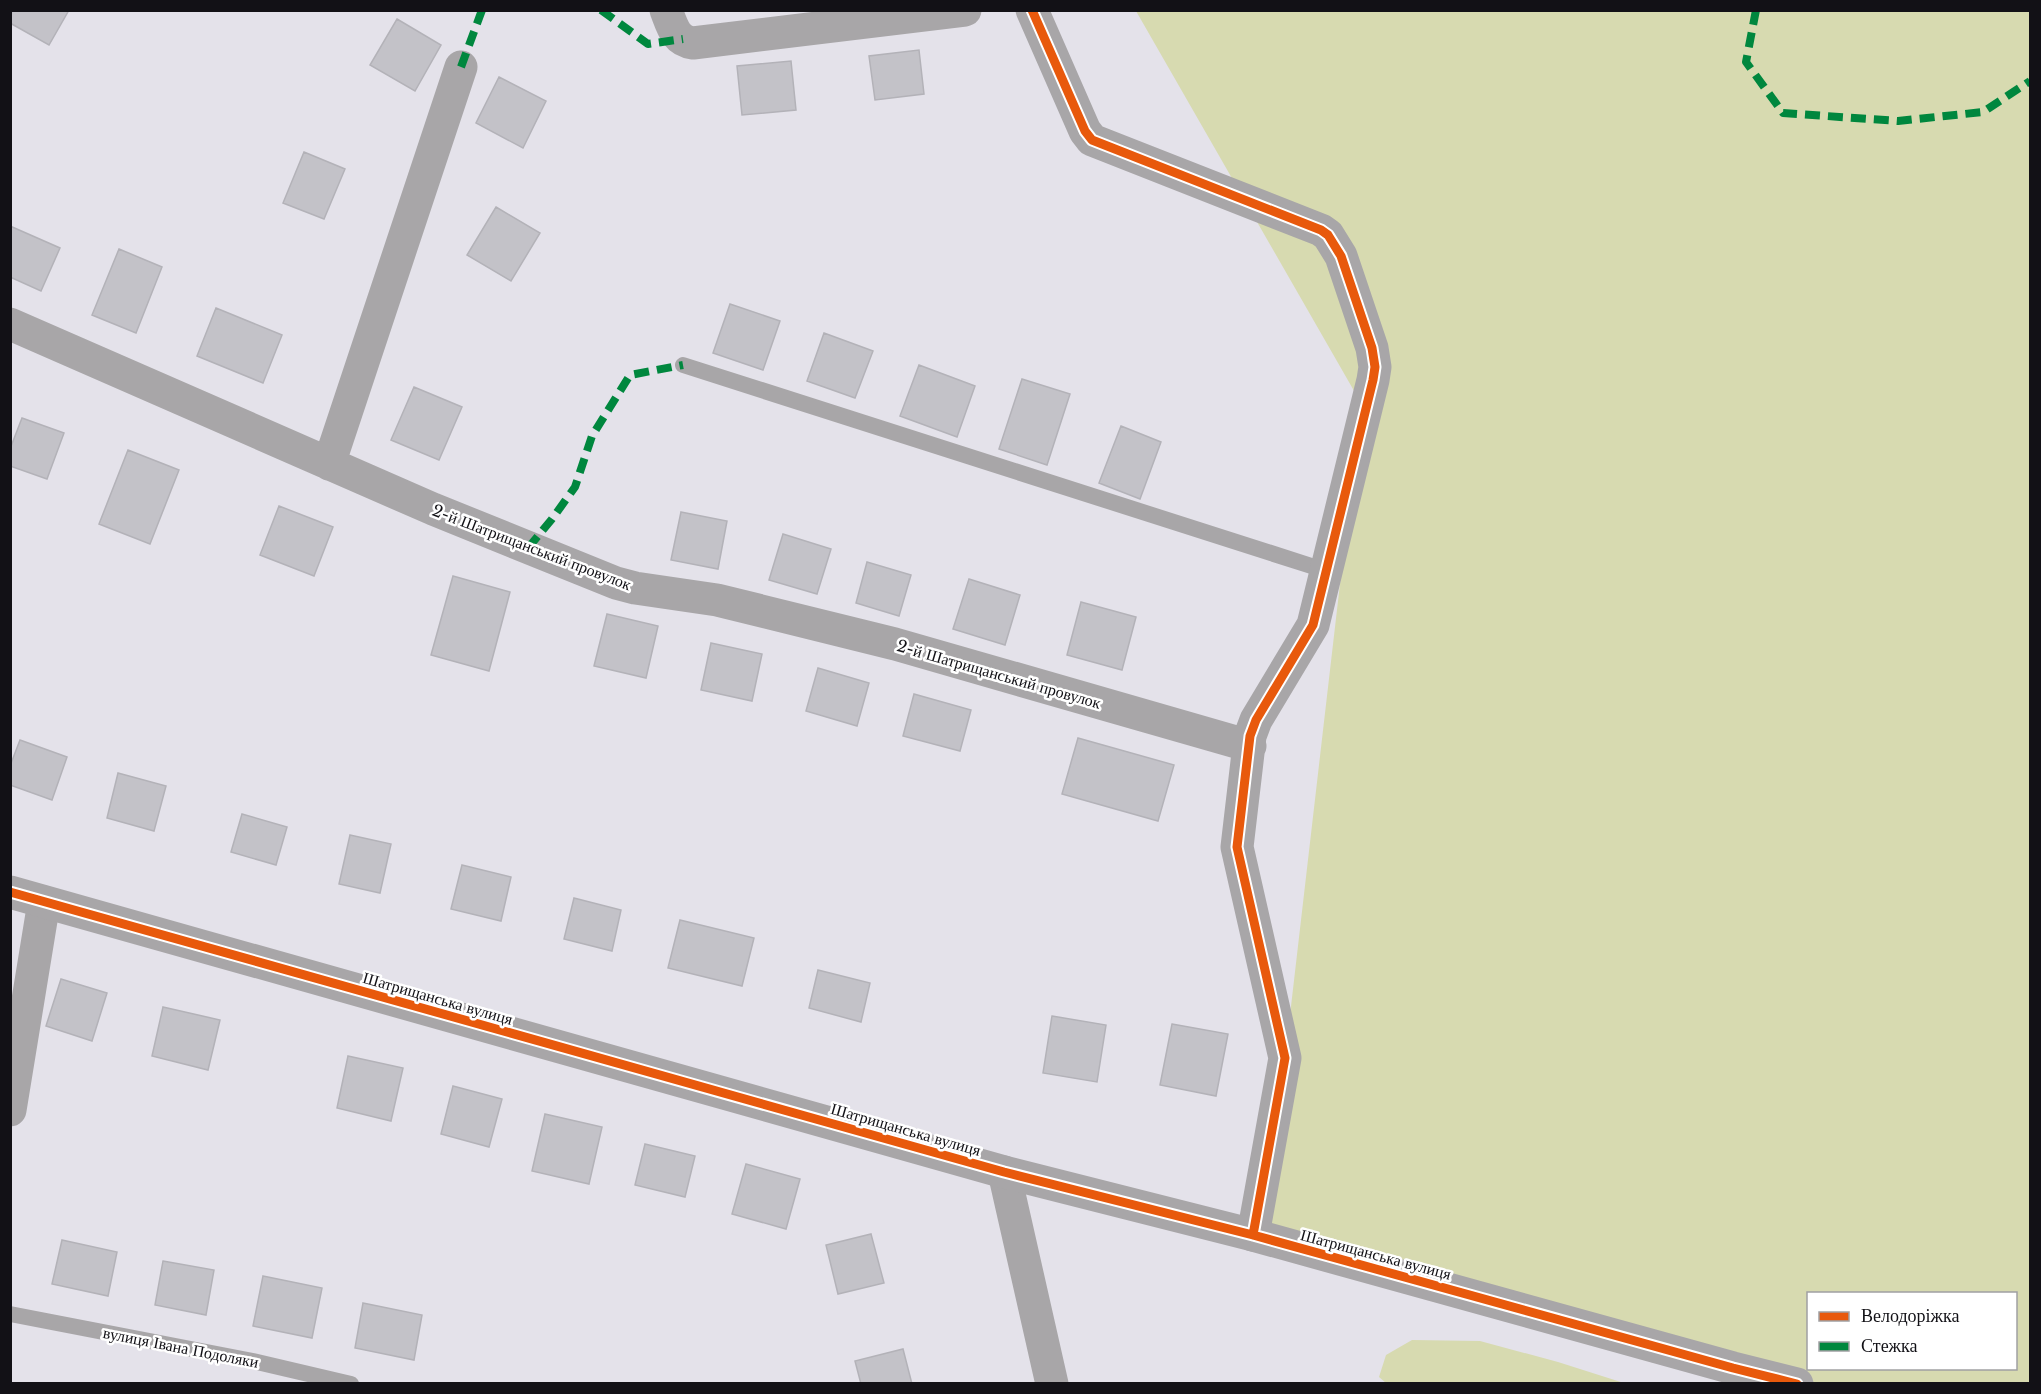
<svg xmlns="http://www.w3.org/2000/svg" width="2041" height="1394" font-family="'Libre Baskerville',serif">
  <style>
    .green { fill: #d7dab0; fill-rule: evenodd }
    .building { fill: #c3c2c8; stroke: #b3b2b8; stroke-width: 1.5 }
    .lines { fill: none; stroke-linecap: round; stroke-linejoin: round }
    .service { stroke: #a8a6a8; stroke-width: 16 }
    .minor { stroke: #a8a6a8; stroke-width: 33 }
    .tertiary { stroke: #a8a6a8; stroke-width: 33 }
    .quiet { stroke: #00873e; stroke-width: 8; stroke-dasharray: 15 8; stroke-linecap: butt }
    .cycleway-casing { stroke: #fff; stroke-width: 13 }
    .cycleway { stroke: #e8590c; stroke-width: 9 }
    .labels { text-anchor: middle; stroke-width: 5; stroke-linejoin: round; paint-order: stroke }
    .street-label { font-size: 16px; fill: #121116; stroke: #fff }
  </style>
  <rect width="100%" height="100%" fill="#e4e2ea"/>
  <path class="green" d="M1136 11H2030V1383H1797L1253 1235 1285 1058 1361 403ZM1808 1294H2016V1368H1808Z
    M1412 1340 1480 1341 1558 1362 1624 1383H1386L1379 1377 1386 1355Z"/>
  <path class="building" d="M12 10H69L49 45 10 23Z
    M397 19 441 45 415 91 370 65Z
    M919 50 924 94 875 100 869 56Z
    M791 61 796 110 742 115 737 66Z
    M499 77 546 101 523 148 476 123Z
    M304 152 345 169 324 219 283 203Z
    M496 207 540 233 511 281 467 255Z
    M10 226 60 248 41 291 10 277Z
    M119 249 162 267 136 333 92 315Z
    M730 304 780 321 763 370 713 353Z
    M216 308 282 335 263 383 197 356Z
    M824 333 873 351 855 398 807 381Z
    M919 365 975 386 957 437 900 416Z
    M1022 379 1070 394 1047 465 999 449Z
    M414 387 462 407 439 460 391 440Z
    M22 418 64 433 47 479 10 466V449Z
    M1121 426 1161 442 1140 499 1099 483Z
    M128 450 179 470 150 544 99 524Z
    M279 506 333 527 314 576 260 555Z
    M681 512 727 521 718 569 671 560Z
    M783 534 831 549 817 594 769 580Z
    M867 562 911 575 899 616 856 603Z
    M453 576 510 592 489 671 431 655Z
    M969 579 1020 595 1005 645 953 629Z
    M1081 602 1136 617 1122 670 1067 655Z
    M607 614 658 626 646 678 594 666Z
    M711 643 762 654 752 701 701 690Z
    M818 668 869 683 857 726 806 711Z
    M914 694 971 710 960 751 903 736Z
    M1078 738 1174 765 1158 821 1062 794Z
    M20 740 67 757 52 800 10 785V766Z
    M118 773 166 786 154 831 107 818Z
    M242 814 287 827 276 865 231 852Z
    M350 835 391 844 380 893 339 884Z
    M462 865 511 877 501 921 451 909Z
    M574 898 621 910 612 951 564 939Z
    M680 920 754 938 742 986 668 968Z
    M818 970 870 983 861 1022 809 1008Z
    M61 979 107 993 92 1041 46 1026Z
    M163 1007 220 1020 208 1070 152 1056Z
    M1052 1016 1106 1025 1097 1082 1043 1073Z
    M1172 1024 1228 1034 1216 1096 1160 1085Z
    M348 1056 403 1068 391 1121 337 1108Z
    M453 1086 502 1099 489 1147 441 1134Z
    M545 1114 602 1127 589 1184 532 1171Z
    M645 1144 695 1156 685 1197 635 1185Z
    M746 1164 800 1179 786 1229 732 1214Z
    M871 1234 884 1283 838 1294 826 1245Z
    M62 1240 117 1252 108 1296 52 1284Z
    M163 1261 214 1270 206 1315 155 1305Z
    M263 1276 322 1288 312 1338 253 1326Z
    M363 1303 422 1315 414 1360 355 1348Z
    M903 1349 912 1384H861L855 1361Z"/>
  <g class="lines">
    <path class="service" d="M683 365 1327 571
      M10 1314 253 1361 351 1384"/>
    <path class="minor" d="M666 10C672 25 675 41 693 43L965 10
      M1032 10 1085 131 1092 140 1321 230 1328 235 1341 256 1372 348 1375 367 1373 380 1313 625 1256 720 1250 736 1237 847 1285 1058 1253 1235
      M10 324 433 509 616 583 635 588 717 600 895 644 1250 746
      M329 464 461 67
      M10 1110 44 902
      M1004 1172 1052 1384"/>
    <path class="tertiary" d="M10 892 1004 1172 1253 1235 1733 1368 1797 1384"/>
    <path class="quiet" d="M601 10 648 44 683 39
      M1756 10 1746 62 1783 113 1898 121 1983 112 2030 81
      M461 67 482 10
      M528 548 552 519 575 487 592 436 630 375 683 365"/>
    <g class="cycleway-casing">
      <path id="cycleway" d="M1032 10 1085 131 1092 140 1321 230 1328 235 1341 256 1372 348 1375 367 1373 380 1313 625 1256 720 1250 736 1237 847 1285 1058 1253 1235
        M10 892 1004 1172 1253 1235 1733 1368 1797 1384"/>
    </g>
    <use href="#cycleway" class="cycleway"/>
  </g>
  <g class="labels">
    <g class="street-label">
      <text transform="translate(532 547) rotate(21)" y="6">2-й Шатрищанський провулок</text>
      <text transform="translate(999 674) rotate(16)" y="6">2-й Шатрищанський провулок</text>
      <text transform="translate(438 998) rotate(16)" y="6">Шатрищанська вулиця</text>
      <text transform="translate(906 1129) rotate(16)" y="6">Шатрищанська вулиця</text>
      <text transform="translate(1376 1254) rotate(15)" y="6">Шатрищанська вулиця</text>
      <text transform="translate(181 1347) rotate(11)" y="6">вулиця Івана Подоляки</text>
    </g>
  </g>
  <rect width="2041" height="1394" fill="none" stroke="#121116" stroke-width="24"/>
  <rect x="1807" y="1292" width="210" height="78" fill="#ffffff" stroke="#a0a0a2" stroke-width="1.5"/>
  <rect x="1819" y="1312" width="30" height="9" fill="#e8590c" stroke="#a0a0a2" stroke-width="1.5"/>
  <text x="1861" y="1322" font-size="18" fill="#121116">Велодоріжка</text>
  <rect x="1819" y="1342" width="30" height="9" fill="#00873e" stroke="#a0a0a2" stroke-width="1.5"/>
  <text x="1861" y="1352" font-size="18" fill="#121116">Стежка</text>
</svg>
